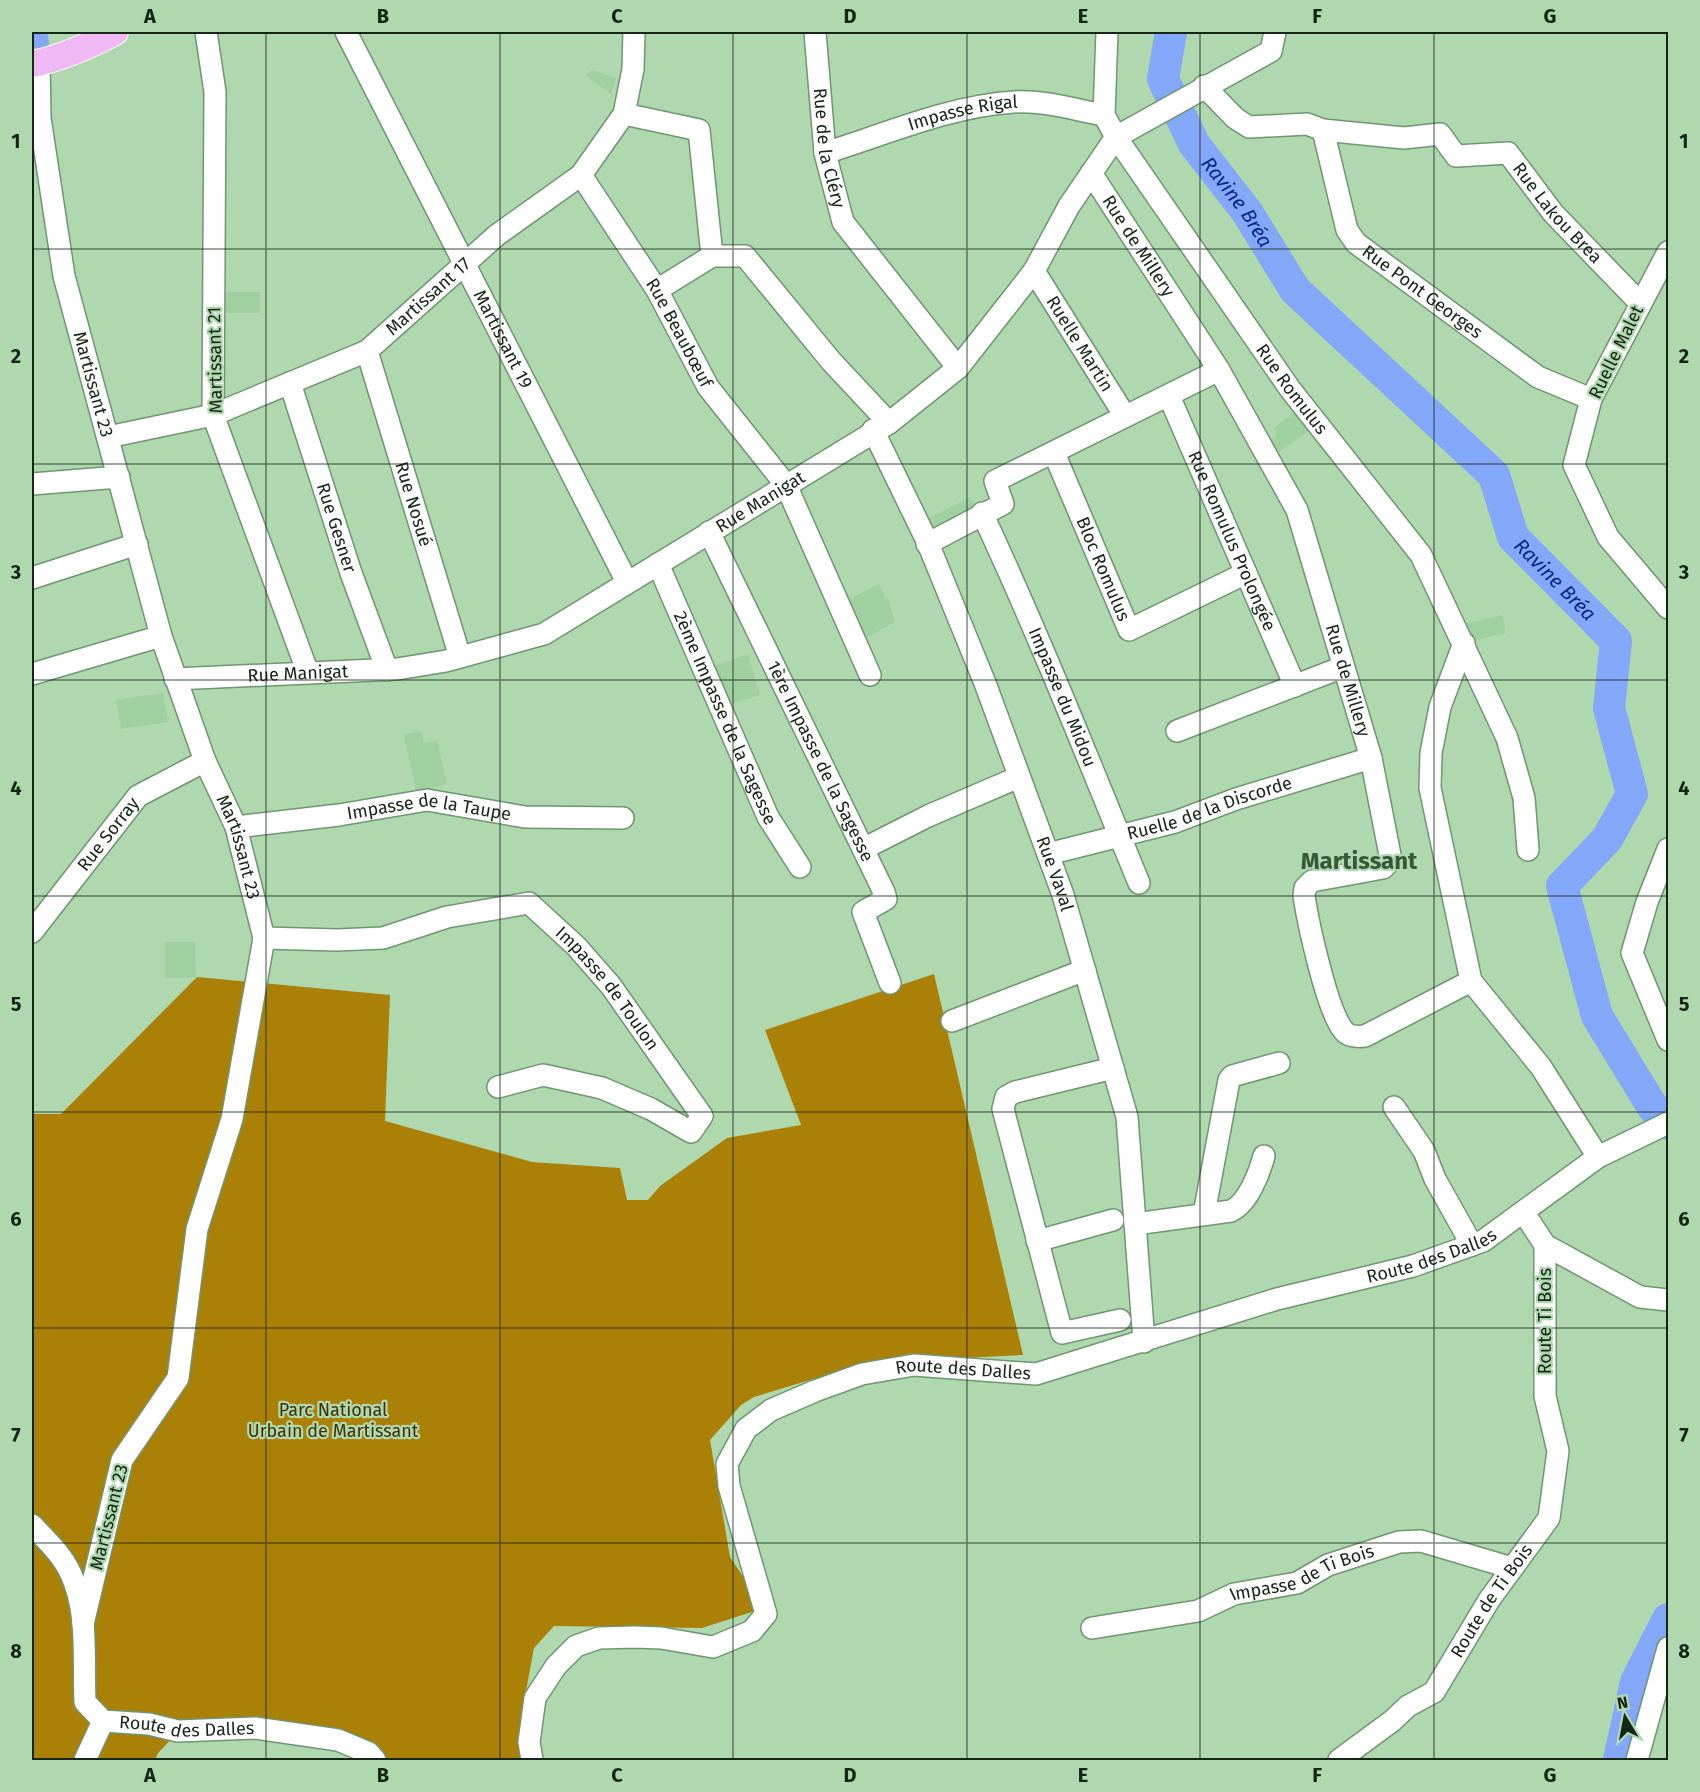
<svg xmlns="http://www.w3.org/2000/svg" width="1700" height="1792" font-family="'Fira Sans',sans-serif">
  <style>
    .built { fill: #a0cfa0 }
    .forest { fill: #aa8007 }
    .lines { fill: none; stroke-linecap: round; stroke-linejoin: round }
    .canal { stroke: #83a7f9; stroke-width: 18 }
    .river { stroke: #83a7f9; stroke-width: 32 }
    .minor-casing { stroke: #6f9670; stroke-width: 24 }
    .major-casing { stroke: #fff; stroke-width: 28 }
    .minor { stroke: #fff; stroke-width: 21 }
    .major { stroke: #f1b9f4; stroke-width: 26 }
    .grid { fill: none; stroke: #152516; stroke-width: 1.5; stroke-opacity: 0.55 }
    .labels { text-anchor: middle; stroke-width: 4.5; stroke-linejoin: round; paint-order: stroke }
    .street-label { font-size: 18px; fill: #152516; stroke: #afd8af }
    .park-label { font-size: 18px; fill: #423004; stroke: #afd8af }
    .water-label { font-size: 20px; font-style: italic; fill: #0b2782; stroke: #afd8af }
    .district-label { font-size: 24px; font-weight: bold; fill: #355937; stroke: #afd8af }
    .neatline { fill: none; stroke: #152516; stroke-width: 2 }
    .grid-label { font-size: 20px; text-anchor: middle; font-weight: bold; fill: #152516 }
  </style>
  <rect width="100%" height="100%" fill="#afd8af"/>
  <path class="built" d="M592 70 616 78 611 94 585 75Z
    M224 292H260V313H223Z
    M1297 411 1310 430 1276 454 1268 442 1277 435 1274 428Z
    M970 497 977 510 929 536 921 523Z
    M879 584 886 599 888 598 895 622 856 643 839 604Z
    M1502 615 1506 633 1464 643 1460 625Z
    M748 654 760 695 729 704 712 667Z
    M163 693 168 722 121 729 116 700Z
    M421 731 424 743 437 740 447 784 416 791 404 735Z
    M165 942H195L196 977 165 978Z"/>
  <path class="forest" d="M934 974 1023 1355 866 1363 754 1397 741 1405 710 1440 730 1557 764 1608 702 1628 554 1626 534 1648 526 1691 536 1760H371L370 1754 255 1728 179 1731 158 1753 155 1760H32V1114H61L197 977 390 995 385 1121 532 1162 620 1168 627 1200H648L660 1186 727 1138 801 1125 765 1030Z"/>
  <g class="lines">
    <path class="canal" d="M38 32 40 42"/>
    <g class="river">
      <path id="s1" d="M1171 32 1163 79 1194 144 1247 212 1295 290 1494 475 1513 537 1616 641 1609 708 1632 794 1607 839 1562 886 1597 1016 1652 1106 1668 1124"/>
      <path d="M1619 1760 1636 1682 1668 1619"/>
    </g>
    <g class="minor-casing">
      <g id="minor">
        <path d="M206 32 215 92 213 415 308 673"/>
        <path id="s2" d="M346 32 627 582"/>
        <path id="s3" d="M815 32 825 153 843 222 958 368"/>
        <path id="s4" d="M1275 32 1271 51 1116 137 1290 389 1421 555 1507 738 1524 798 1528 850"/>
        <path id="s5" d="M39 63 40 118 64 276 161 636 205 761 236 827 264 938 232 1119 197 1229 178 1378 122 1460 83 1624"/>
        <path id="s6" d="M1204 86 1235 118 1249 127 1307 124 1323 130 1404 138 1440 134 1456 156 1508 153 1553 213 1640 303"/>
        <path d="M624 114 699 130 712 256 657 290"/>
        <path id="s7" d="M1323 130 1347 230 1356 243 1538 377 1591 399"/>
        <path id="s8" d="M825 153C886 134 950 106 1014 102 1044 100 1075 110 1104 115"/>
        <path id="s9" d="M1091 173 1219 370 1297 510 1371 758 1391 860 1383 868 1312 881 1305 888 1304 896C1308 922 1327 1012 1344 1031 1349 1037 1357 1037 1365 1036L1471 981"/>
        <path id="s10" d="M581 175 657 290 708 387 786 485 870 675"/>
        <path d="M1668 252 1591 399 1574 465 1608 537 1668 608"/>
        <path d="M712 256H745L831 361 889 423"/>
        <path id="s11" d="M1034 271 1125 416"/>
        <path id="s12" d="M367 351 460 657"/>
        <path id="s13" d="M290 383 351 573 387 670"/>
        <path id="s14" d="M1169 396 1295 686"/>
        <path id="s15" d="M873 430 927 541 985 683 1063 895 1127 1117 1144 1342"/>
        <path id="s16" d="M108 437 213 415 367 351 497 235 581 175 624 114 633 69 634 32"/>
        <path id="s17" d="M1054 453 1129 630 1246 573"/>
        <path d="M32 484 119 477"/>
        <path id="s18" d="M982 513C1039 635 1088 759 1139 883"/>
        <path id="s19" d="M709 532 884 892 886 899 863 912 890 983"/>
        <path d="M927 544 1003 504 995 481 1219 370"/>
        <path id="s20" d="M658 564 768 817 800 867"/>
        <path d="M32 578 137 544"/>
        <path d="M1464 643 1440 707 1431 753 1430 788 1471 981 1541 1067 1598 1157"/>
        <path d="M32 674 161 636"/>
        <path id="s21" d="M175 679 397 669 446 661 544 634 889 423 958 368 1034 271 1069 206 1116 137 1104 115 1107 32"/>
        <path d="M1177 731 1343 667"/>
        <path id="s22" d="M236 827 339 815 427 800 525 817 623 818"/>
        <path d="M863 849 928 816 1019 777"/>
        <path d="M1668 849 1647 902 1632 953 1668 1040"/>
        <path id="s23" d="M1048 854 1175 822 1236 799 1371 758"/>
        <path id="s24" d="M32 932 138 796 205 761"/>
        <path id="s25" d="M264 938 337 940 383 938 447 917 529 903 576 946 611 986 702 1116 691 1132 651 1109 602 1088 543 1075 498 1087"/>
        <path d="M952 1021 1085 970"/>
        <path d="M1113 1068 1015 1092 1006 1097 1003 1109 1062 1333 1120 1320"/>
        <path d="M1394 1107 1424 1151 1435 1179 1472 1245"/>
        <path d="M1524 1213 1545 1245 1640 1297 1668 1300"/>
        <path d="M1204 1214 1229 1080 1232 1076 1279 1063"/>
        <path d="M1135 1224 1231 1211C1248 1203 1259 1174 1264 1156"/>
        <path d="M1037 1241 1113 1220"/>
        <path id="s26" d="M32 1525C45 1539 61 1553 70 1572 89 1611 83 1659 85 1702L103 1721 149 1724 178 1731 255 1728 338 1740 369 1753 375 1760"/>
        <path id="s27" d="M1092 1628 1198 1611 1234 1594 1297 1583 1328 1565 1399 1542 1421 1541 1512 1568"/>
        <path d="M85 1760 103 1721"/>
        <path id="s28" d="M532 1760 529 1742 535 1698 556 1666 576 1646 599 1638 635 1637 661 1638 713 1647 752 1631 766 1614 729 1486 727 1464 746 1429 771 1410 815 1391 862 1374 914 1365 1036 1374 1277 1299 1413 1266 1483 1241 1598 1157 1668 1123"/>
        <path id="s29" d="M1339 1760 1392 1721 1408 1706 1434 1692 1489 1600 1549 1518 1558 1451 1545 1396V1245"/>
        <path d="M1637 1760 1668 1648"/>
      </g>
    </g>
    <g class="major-casing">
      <path id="major" d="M32 64C62 58 87 47 115 32"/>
    </g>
    <use href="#minor" class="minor"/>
    <use href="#major" class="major"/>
  </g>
  <path class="grid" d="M266 32V1760M500 32V1760M733 32V1760M967 32V1760M1200 32V1760M1434 32V1760M32 249H1668M32 464H1668M32 680H1668M32 896H1668M32 1112H1668M32 1328H1668M32 1543H1668"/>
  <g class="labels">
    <g class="street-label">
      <text dy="6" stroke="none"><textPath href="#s8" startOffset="144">Impasse Rigal</textPath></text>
      <text dy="6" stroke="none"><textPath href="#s3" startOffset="117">Rue de la Cléry</textPath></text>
      <text dy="6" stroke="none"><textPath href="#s6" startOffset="411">Rue Lakou Brea</textPath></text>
      <text dy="6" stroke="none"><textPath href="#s9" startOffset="87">Rue de Millery</textPath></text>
      <text dy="6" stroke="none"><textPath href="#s7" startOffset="201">Rue Pont Georges</textPath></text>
      <text dy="6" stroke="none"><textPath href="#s16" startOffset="356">Martissant 17</textPath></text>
      <text dy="6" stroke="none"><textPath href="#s10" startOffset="186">Rue Beaubœuf</textPath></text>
      <text dy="6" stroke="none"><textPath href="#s2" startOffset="345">Martissant 19</textPath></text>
      <text dy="6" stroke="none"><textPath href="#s11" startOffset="86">Ruelle Martin</textPath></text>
      <text transform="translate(1616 352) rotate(-64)" y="6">Ruelle Malet</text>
      <text transform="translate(215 360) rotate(-91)" y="6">Martissant 21</text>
      <text dy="6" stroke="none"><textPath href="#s5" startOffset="327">Martissant 23</textPath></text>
      <text dy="6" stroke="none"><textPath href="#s4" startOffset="504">Rue Romulus</textPath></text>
      <text dy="6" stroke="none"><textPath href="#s21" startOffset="627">Rue Manigat</textPath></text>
      <text dy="6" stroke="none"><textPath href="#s12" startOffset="160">Rue Nosué</textPath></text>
      <text dy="6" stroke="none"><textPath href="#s13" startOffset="152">Rue Gesner</textPath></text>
      <text dy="6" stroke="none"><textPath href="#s14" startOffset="158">Rue Romulus Prolongée</textPath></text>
      <text dy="6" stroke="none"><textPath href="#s17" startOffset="126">Bloc Romulus</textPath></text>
      <text dy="6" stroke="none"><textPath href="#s21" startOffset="123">Rue Manigat</textPath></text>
      <text dy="6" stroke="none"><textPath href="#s9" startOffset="573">Rue de Millery</textPath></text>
      <text dy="6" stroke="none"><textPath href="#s18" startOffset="201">Impasse du Midou</textPath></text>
      <text dy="6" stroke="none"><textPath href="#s20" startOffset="168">2ème Impasse de la Sagesse</textPath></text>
      <text dy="6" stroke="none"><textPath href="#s19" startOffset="255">1ère Impasse de la Sagesse</textPath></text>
      <text dy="6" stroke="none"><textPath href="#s23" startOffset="168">Ruelle de la Discorde</textPath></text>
      <text dy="6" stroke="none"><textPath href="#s22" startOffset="195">Impasse de la Taupe</textPath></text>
      <text dy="6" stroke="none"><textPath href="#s24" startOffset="124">Rue Sorray</textPath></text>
      <text dy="6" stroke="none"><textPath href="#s5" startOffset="813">Martissant 23</textPath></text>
      <text dy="6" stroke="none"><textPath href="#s15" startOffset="480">Rue Vaval</textPath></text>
      <text dy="6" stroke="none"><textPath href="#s25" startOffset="386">Impasse de Toulon</textPath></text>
      <text dy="6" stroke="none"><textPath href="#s28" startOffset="1245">Route des Dalles</textPath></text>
      <text transform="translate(1545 1321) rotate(-90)" y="6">Route Ti Bois</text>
      <text dy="6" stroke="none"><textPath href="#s28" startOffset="759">Route des Dalles</textPath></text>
      <text transform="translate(109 1517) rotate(-76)" y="6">Martissant 23</text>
      <text dy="6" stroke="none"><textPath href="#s27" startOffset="219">Impasse de Ti Bois</textPath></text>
      <text dy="6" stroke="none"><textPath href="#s29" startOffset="225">Route de Ti Bois</textPath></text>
      <text dy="6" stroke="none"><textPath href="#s26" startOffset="303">Route des Dalles</textPath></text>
    </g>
    <g class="park-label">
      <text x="333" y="1416">Parc National<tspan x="333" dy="21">Urbain de Martissant</tspan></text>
    </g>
    <g class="water-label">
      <text dy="7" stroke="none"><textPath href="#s1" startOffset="192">Ravine Bréa</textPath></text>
      <text dy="7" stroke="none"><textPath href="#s1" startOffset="694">Ravine Bréa</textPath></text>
    </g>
    <g class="district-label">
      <text x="1359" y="869">Martissant</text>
    </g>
  </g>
  <rect width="1700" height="1792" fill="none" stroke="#afd8af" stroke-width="66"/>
  <g transform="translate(1625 1717) rotate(350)" stroke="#afd8af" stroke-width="4.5" paint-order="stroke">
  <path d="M0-4.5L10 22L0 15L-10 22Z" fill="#152516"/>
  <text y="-9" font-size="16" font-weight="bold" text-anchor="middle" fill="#152516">N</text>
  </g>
  <rect x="33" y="33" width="1634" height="1726" class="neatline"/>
  <g class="grid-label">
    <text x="150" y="23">A</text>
    <text x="383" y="23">B</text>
    <text x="617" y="23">C</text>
    <text x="850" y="23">D</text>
    <text x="1083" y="23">E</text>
    <text x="1317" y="23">F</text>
    <text x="1550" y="23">G</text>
    <text x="16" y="148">1</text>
    <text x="1684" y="148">1</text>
    <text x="16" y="363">2</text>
    <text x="1684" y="363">2</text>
    <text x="16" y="579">3</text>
    <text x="1684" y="579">3</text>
    <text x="16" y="795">4</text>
    <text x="1684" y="795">4</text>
    <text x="16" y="1011">5</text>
    <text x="1684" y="1011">5</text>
    <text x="16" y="1226">6</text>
    <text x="1684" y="1226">6</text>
    <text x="16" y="1442">7</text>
    <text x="1684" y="1442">7</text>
    <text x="16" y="1658">8</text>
    <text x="1684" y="1658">8</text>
    <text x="150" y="1782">A</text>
    <text x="383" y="1782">B</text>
    <text x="617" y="1782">C</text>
    <text x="850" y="1782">D</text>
    <text x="1083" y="1782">E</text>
    <text x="1317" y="1782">F</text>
    <text x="1550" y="1782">G</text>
  </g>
</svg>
